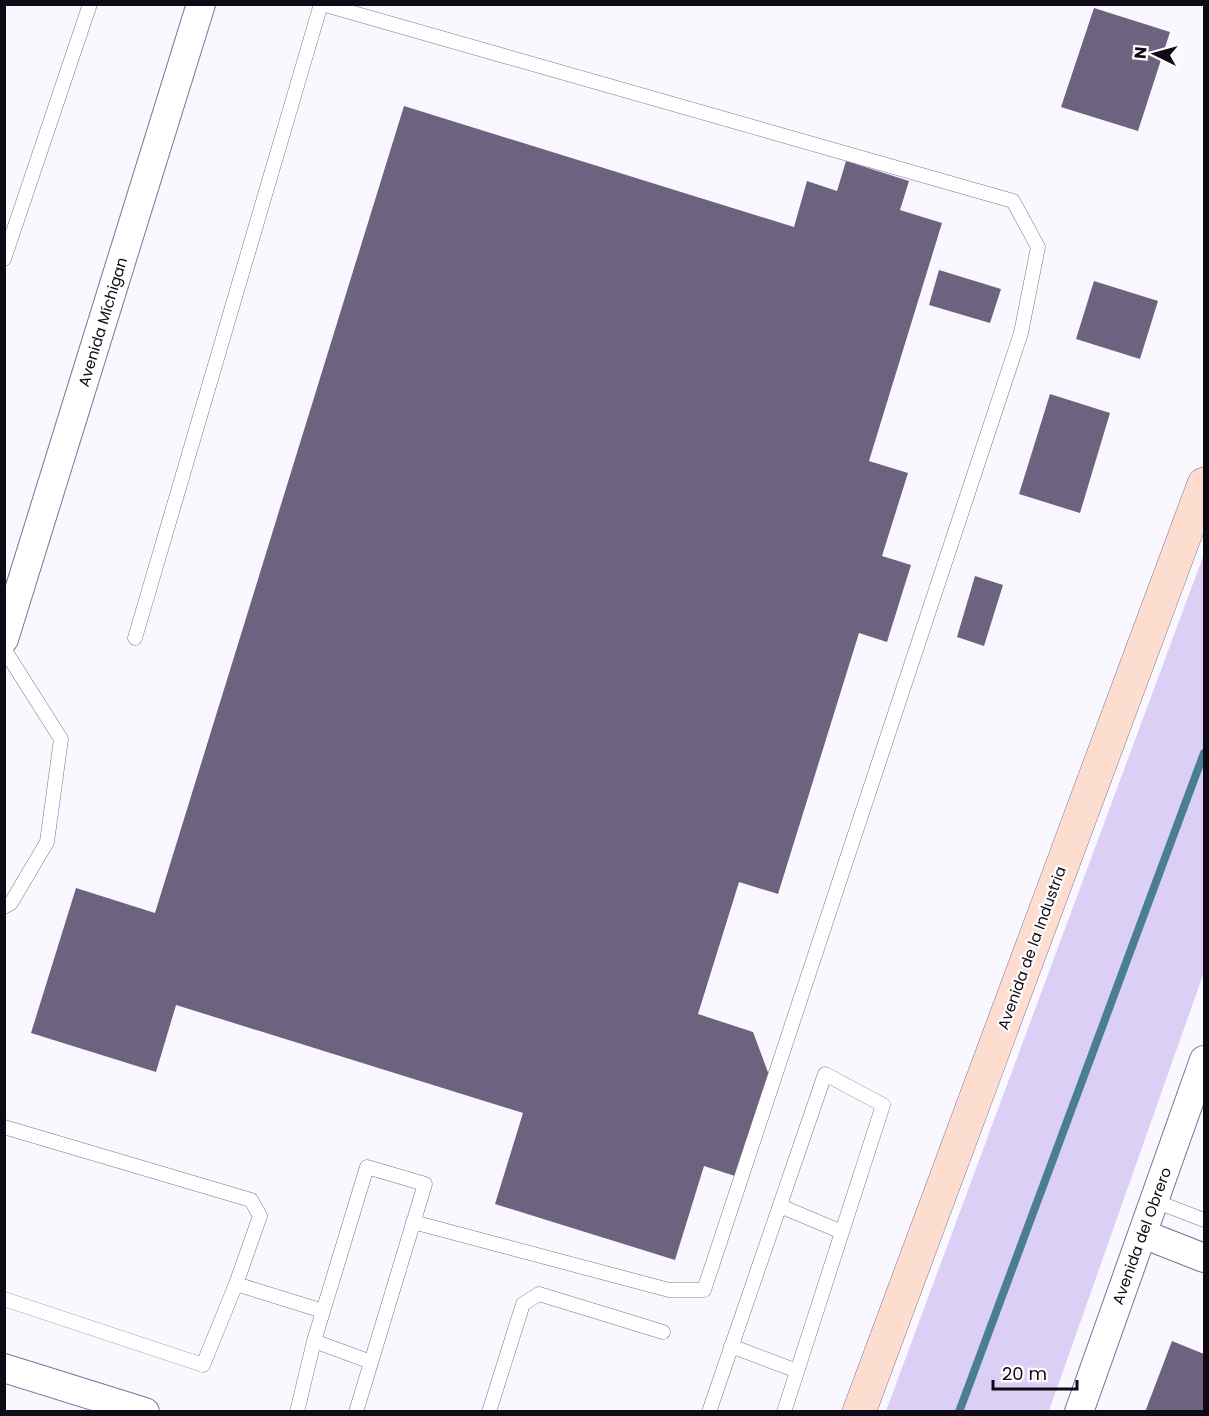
<svg xmlns="http://www.w3.org/2000/svg" width="1209" height="1416" font-family="Poppins,sans-serif">
  <style>
    .green { fill: #dccff5 }
    .lines { fill: none; stroke-linecap: round; stroke-linejoin: round }
    .stream { stroke: #4a7e94; stroke-width: 8 }
    .building { fill: #6d6280 }
    .lane-casing { stroke: #7e7392; stroke-width: 15 }
    .street-casing { stroke: #7e7392; stroke-width: 30 }
    .secondary-casing { stroke: #7e7392; stroke-width: 34 }
    .lane { stroke: #fff; stroke-width: 14 }
    .street { stroke: #fff; stroke-width: 28 }
    .secondary { stroke: #feddd1; stroke-width: 33 }
    .labels { text-anchor: middle; stroke-width: 4.5; stroke-linejoin: round; paint-order: stroke }
    .street-label { font-size: 15px; fill: #0f0a15; stroke: #fff }
  </style>
  <rect width="100%" height="100%" fill="#faf8ff"/>
  <path class="green" d="M1204 554V972L1049 1411H886Z"/>
  <g class="lines">
    <path class="stream" d="M959 1412 1204 753"/>
  </g>
  <path class="building" d="M1094 8 1170 32 1138 131 1061 107Z
    M404 106 794 227 807 181 837 191 846 161 909 181 900 210 942 223 869 461 908 473 882 556 911 565 887 642 859 633 778 894 739 882 698 1014 753 1032 769 1075 738 1177 704 1166 675 1260 495 1204 523 1113 176 1005 156 1072 31 1033 76 888 155 913Z
    M939 270 1001 289 990 323 929 305Z
    M1094 281 1158 301 1140 359 1076 339Z
    M1050 394 1110 413 1080 513 1019 494Z
    M975 576 1003 585 984 646 957 637Z
    M1172 1341 1204 1354V1412H1145Z"/>
  <g class="lines">
    <g class="lane-casing">
      <path id="lane" d="M322 4 1013 201 1038 247 1021 333 704 1290H669L413 1222
        M4 259 90 4
        M135 638 321 4
        M4 649 61 739 47 842 11 903 4 907
        M4 1127 251 1200 260 1216 236 1284 323 1311
        M1155 1201 1204 1220
        M780 1206 842 1232
        M4 1299 203 1365 236 1284
        M314 1341 371 1362
        M731 1346 797 1371
        M297 1412 314 1341 367 1167 425 1184 356 1412
        M489 1412 523 1304 539 1294 663 1332
        M709 1412 825 1074 883 1105 784 1412"/>
    </g>
    <g class="street-casing">
      <path id="street" d="M4 639 201 4
        M1143 1234 1204 1258
        M4 1368 145 1412
        M1079 1412 1204 1060"/>
    </g>
    <g class="secondary-casing">
      <path id="secondary" d="M859 1412 1204 484"/>
    </g>
    <use href="#lane" class="lane"/>
    <use href="#street" class="street"/>
    <use href="#secondary" class="secondary"/>
  </g>
  <g class="labels">
    <g class="street-label">
      <text transform="translate(103 322) rotate(-73)" y="5">Avenida Míchigan</text>
      <text transform="translate(1032 948) rotate(-70)" y="5">Avenida de la Industria</text>
      <text transform="translate(1142 1236) rotate(-70)" y="5">Avenida del Obrero</text>
    </g>
  </g>
  <rect width="1209" height="1416" fill="none" stroke="#0f0a15" stroke-width="12"/>
  <g transform="translate(1155 54) rotate(275)" stroke="#ffffff" stroke-width="4.5" paint-order="stroke">
  <path d="M0-4.5L10 22L0 15L-10 22Z" fill="#0f0a15"/>
  <text y="-9" font-size="16" font-weight="bold" text-anchor="middle" fill="#0f0a15">N</text>
  </g>
  <path d="M993 1380v9h84v-9" fill="none" stroke="#0f0a15" stroke-width="3"/>
  <text x="1002" y="1380" font-size="18" fill="#0f0a15" stroke="#ffffff" stroke-width="4.5" paint-order="stroke">20 m</text>
</svg>
